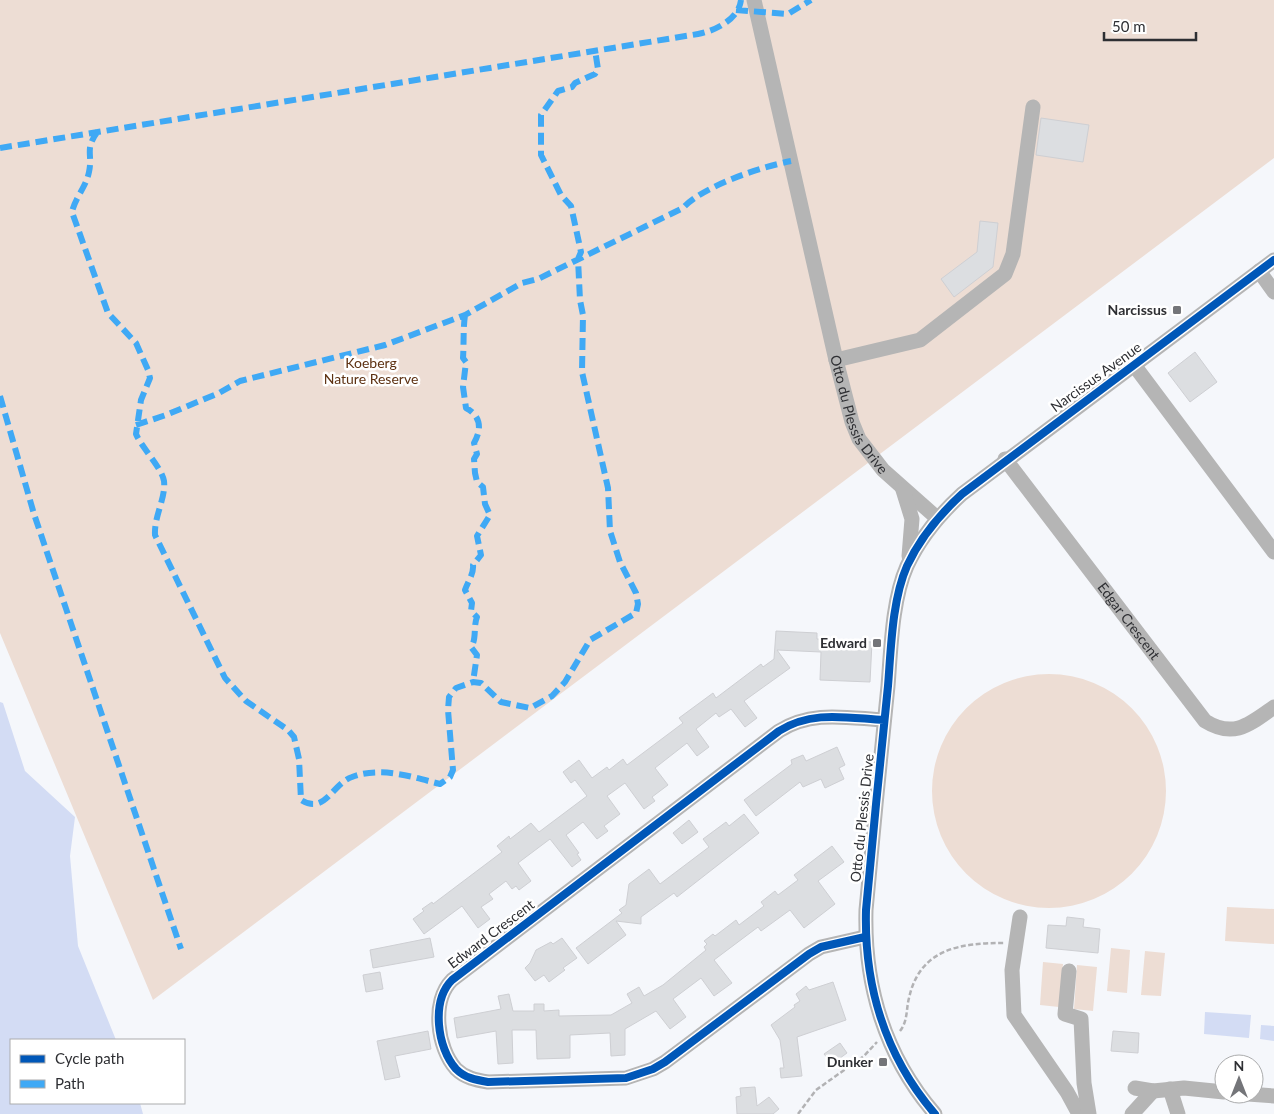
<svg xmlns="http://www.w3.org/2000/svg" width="1274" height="1114" font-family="Lato,sans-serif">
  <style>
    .green { fill: #edddd4 }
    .water { fill: #d3dcf4 }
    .building { fill: #dcdee1; stroke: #cecfd3 }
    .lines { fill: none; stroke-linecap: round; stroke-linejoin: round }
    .path { stroke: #b2b2b4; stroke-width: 2.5; stroke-dasharray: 5 2.5; stroke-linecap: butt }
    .minor { stroke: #b5b5b5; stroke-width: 15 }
    .quiet { stroke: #3fa9f5; stroke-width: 6; stroke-dasharray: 12 6; stroke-linecap: butt }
    .cycleway-casing { stroke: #fff; stroke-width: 11 }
    .cycleway { stroke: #0057b8; stroke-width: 8 }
    .poi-dot { fill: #747579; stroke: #fff; stroke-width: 2 }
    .labels { text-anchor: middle; stroke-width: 5; stroke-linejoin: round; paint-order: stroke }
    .poi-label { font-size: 14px; font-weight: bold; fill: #2e2f33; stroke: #fff; text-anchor: end }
    .park-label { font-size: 14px; fill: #5d3112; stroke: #fff }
    .street-label { font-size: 14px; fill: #2e2f33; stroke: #fff }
  </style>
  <rect width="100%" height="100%" fill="#f5f7fb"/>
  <path class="green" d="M0 0H1274V158L153 1000 0 633Z
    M932 791a117 117 0 1 1 234 0a117 117 0 1 1-234 0Z
    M1227 907 1274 909V944L1225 941Z
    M1111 948 1130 950 1127 993 1107 991Z
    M1145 951 1165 953 1161 996 1141 995Z
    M1043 962 1063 964 1059 1007 1040 1005Z
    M1077 965 1097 967 1093 1011 1074 1009Z"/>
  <path class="water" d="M0 702 3 703 25 771 75 817 70 856 78 946 116 1040H11V1103H140L143 1114H0Z
    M1205 1012 1251 1015 1249 1038 1204 1034Z
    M1261 1025 1274 1026V1041L1260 1039Z"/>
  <path class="building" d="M1041 118 1089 125 1083 162 1036 155Z
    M980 221 998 223 993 267 954 297 941 279 977 252Z
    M1195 352 1217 382 1190 402 1168 373Z
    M776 631 817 633V639L872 642 870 682 820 680 821 652 777 650 790 668 744 701 757 718 745 727 731 709 719 717 716 713 696 729 709 747 697 756 687 743 655 768 668 785 652 797 655 801 644 809 625 783 607 796 620 814 604 826 608 831 597 839 583 822 566 835 579 853 577 854 581 860 572 867 550 839 518 863 531 881 519 890 516 886 512 889 506 881 489 894 493 899 481 907 490 919 478 928 462 906 424 934 413 919 424 911 422 909 432 902 433 904 502 852 497 846 509 836 510 839 531 823 539 832 587 796 575 780 571 783 563 772 579 760 592 778 607 767 609 770 623 759 627 765 683 723 679 718 713 693 716 698 761 664 763 667 774 659Z
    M837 747 845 765 839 768 844 779 825 788 821 779 803 787 800 782 756 816 744 800 792 764 791 760 803 755 806 761Z
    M744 814 759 833 677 897 674 893 641 917V924L616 921 626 935 588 964 576 948 622 913 619 910 626 905 629 884 649 869 660 884 709 847 703 839 726 822 729 826Z
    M689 820 698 832 682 844 673 833Z
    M832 846 844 862 818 881 835 904 804 928 790 910 761 931 758 927 714 960 732 983 714 996 701 978 673 999 686 1017 670 1029 656 1011 625 1029V1055L611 1056 610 1033 570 1035V1058L537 1059 536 1030H512L513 1063 498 1064 496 1031 457 1038 454 1018 501 1009 498 996 509 994 513 1011H534V1004H544V1011L559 1010V1016L611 1015 632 1003 627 994 639 987 644 996 663 985 706 950 704 947 707 944 704 941 713 934 715 936 736 920 739 925 764 906 761 902 775 891 778 895 798 880 794 875Z
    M1067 917 1084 919 1083 927 1100 929 1098 953 1046 948 1048 925 1066 926Z
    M430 938 434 957 373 968 370 950Z
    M562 938 577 958 563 968 565 970 549 982 544 975 535 981 525 968 530 963 536 950 551 942 553 944Z
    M380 972 383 989 366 992 363 975Z
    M833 982 846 1020 797 1037 802 1076 781 1078 780 1068H784L780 1040 771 1025 795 1007 794 1005 800 1001 796 994 806 986 809 990Z
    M428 1031 431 1049 395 1056 400 1077 385 1080 377 1041Z
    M1113 1031 1139 1033 1138 1053 1111 1051Z
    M840 1043 847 1053 832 1064 824 1054Z
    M755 1087 757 1106 769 1097 779 1109 773 1114H737L736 1097 741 1096 740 1088Z"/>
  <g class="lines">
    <path class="path" d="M900 1031C908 1021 906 1009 909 998 920 948 961 943 1004 943
      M798 1114 816 1090 864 1056 877 1042"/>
    <g class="minor">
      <path id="s1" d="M754 0 836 360 852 422 859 439 883 470 937 518"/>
      <path d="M1259 271 1274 292"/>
      <path d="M836 360 920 340 1005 274 1013 254 1033 107"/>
      <path d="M1134 365 1274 552"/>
      <path id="s2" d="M1005 459 1205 721C1234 739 1250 724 1274 707"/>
      <path d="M903 490 912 519 909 556"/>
      <path d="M1020 917 1012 970 1014 1015 1067 1092 1079 1114"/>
      <path d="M865 937 821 947 809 954 665 1062 653 1069 626 1078 488 1082C476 1080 465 1078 456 1069 437 1048 431 1001 452 980L779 731C812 710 847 718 884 720"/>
      <path d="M1069 971 1065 1014 1081 1019 1084 1083 1089 1114"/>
      <path d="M1135 1088 1153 1091 1184 1088 1224 1092"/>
      <path d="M1170 1089 1178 1114"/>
      <path d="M1248 1094 1274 1096"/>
      <path d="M935 1114C885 1056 864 985 866 910 873 835 880 761 888 686 891 649 892 600 907 566 920 538 939 515 962 494L1274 260"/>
      <path d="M1132 1114 1153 1091"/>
    </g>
    <path class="quiet" d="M736 10 788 14 811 0
      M98 131C84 150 93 153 89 172 86 187 75 198 72 212L108 313 136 343 148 370 150 378 141 400 136 434C142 448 162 468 164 481 166 498 154 516 155 535L225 678 246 701 288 730 294 737 299 759 301 800C325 815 332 784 352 777 381 766 412 777 440 784L450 777 453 770 448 710 449 697 456 688 473 682 481 683 501 702 530 708 552 696 565 682 590 640 636 613 638 604 636 593 620 562 610 531 608 488 582 372 583 315 580 300 578 259 581 252 571 206 561 195 541 155V115L558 91 572 87 575 83 595 74 598 69 595 50
      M0 148 698 34C715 31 739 19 741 0
      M465 315C463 329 464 343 463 358L466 362 463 387 466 408C481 416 482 429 474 443L477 454 474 459 475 473 477 482 483 487 485 504 490 515 477 536 481 555 473 565C474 574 468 581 465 590L472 603 471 611 477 617C473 627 477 639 471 647L477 655 473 682
      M0 396 34 514 181 949
      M136 425 166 415 219 393 240 381 385 345 465 315 522 283 538 279 683 208C703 186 761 167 791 161"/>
    <g class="cycleway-casing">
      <path id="cycleway" d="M865 937 821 947 809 954 665 1062 653 1069 626 1078 488 1082C476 1080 465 1078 456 1069 437 1048 431 1001 452 980L779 731C812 710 847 718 884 720
        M935 1114C885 1056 864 985 866 910 873 835 880 761 888 686 891 649 892 600 907 566 920 538 939 515 962 494L1274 260"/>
    </g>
    <use href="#cycleway" class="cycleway"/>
  </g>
  <g class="poi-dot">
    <rect x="1172" y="305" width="10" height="10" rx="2.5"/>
    <rect x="872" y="638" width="10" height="10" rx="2.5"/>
    <rect x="878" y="1057" width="10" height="10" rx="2.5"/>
  </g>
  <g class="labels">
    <g class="poi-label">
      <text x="1167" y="315">Narcissus</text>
      <text x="867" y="648">Edward</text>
      <text x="873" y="1067">Dunker</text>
    </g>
    <g class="park-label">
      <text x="371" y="368">Koeberg<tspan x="371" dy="16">Nature Reserve</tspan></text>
    </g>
    <g class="street-label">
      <text transform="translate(1096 377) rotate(-36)" y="5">Narcissus Avenue</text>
      <text dy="5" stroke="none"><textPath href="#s1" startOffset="429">Otto du Plessis Drive</textPath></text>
      <text dy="5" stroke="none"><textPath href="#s2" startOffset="204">Edgar Crescent</textPath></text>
      <text transform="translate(862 818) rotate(-84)" y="5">Otto du Plessis Drive</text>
      <text transform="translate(491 934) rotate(-37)" y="5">Edward Crescent</text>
    </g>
  </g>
  <rect x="10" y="1039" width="175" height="65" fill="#ffffff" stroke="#abacad"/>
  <rect x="20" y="1055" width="25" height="8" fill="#0057b8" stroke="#abacad"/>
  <text x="55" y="1064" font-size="15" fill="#2e2f33">Cycle path</text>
  <rect x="20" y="1080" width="25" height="8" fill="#3fa9f5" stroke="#abacad"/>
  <text x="55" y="1089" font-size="15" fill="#2e2f33">Path</text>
  <g transform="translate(1239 1079)"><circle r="24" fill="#ffffff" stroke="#abacad"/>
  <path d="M0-4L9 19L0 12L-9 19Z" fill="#747579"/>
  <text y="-8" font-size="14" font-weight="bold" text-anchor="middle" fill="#2e2f33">N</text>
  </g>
  <path d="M1104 32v8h92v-8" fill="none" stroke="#2e2f33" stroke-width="2.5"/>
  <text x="1112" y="32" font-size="15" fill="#2e2f33" stroke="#ffffff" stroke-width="4" paint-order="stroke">50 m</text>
</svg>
